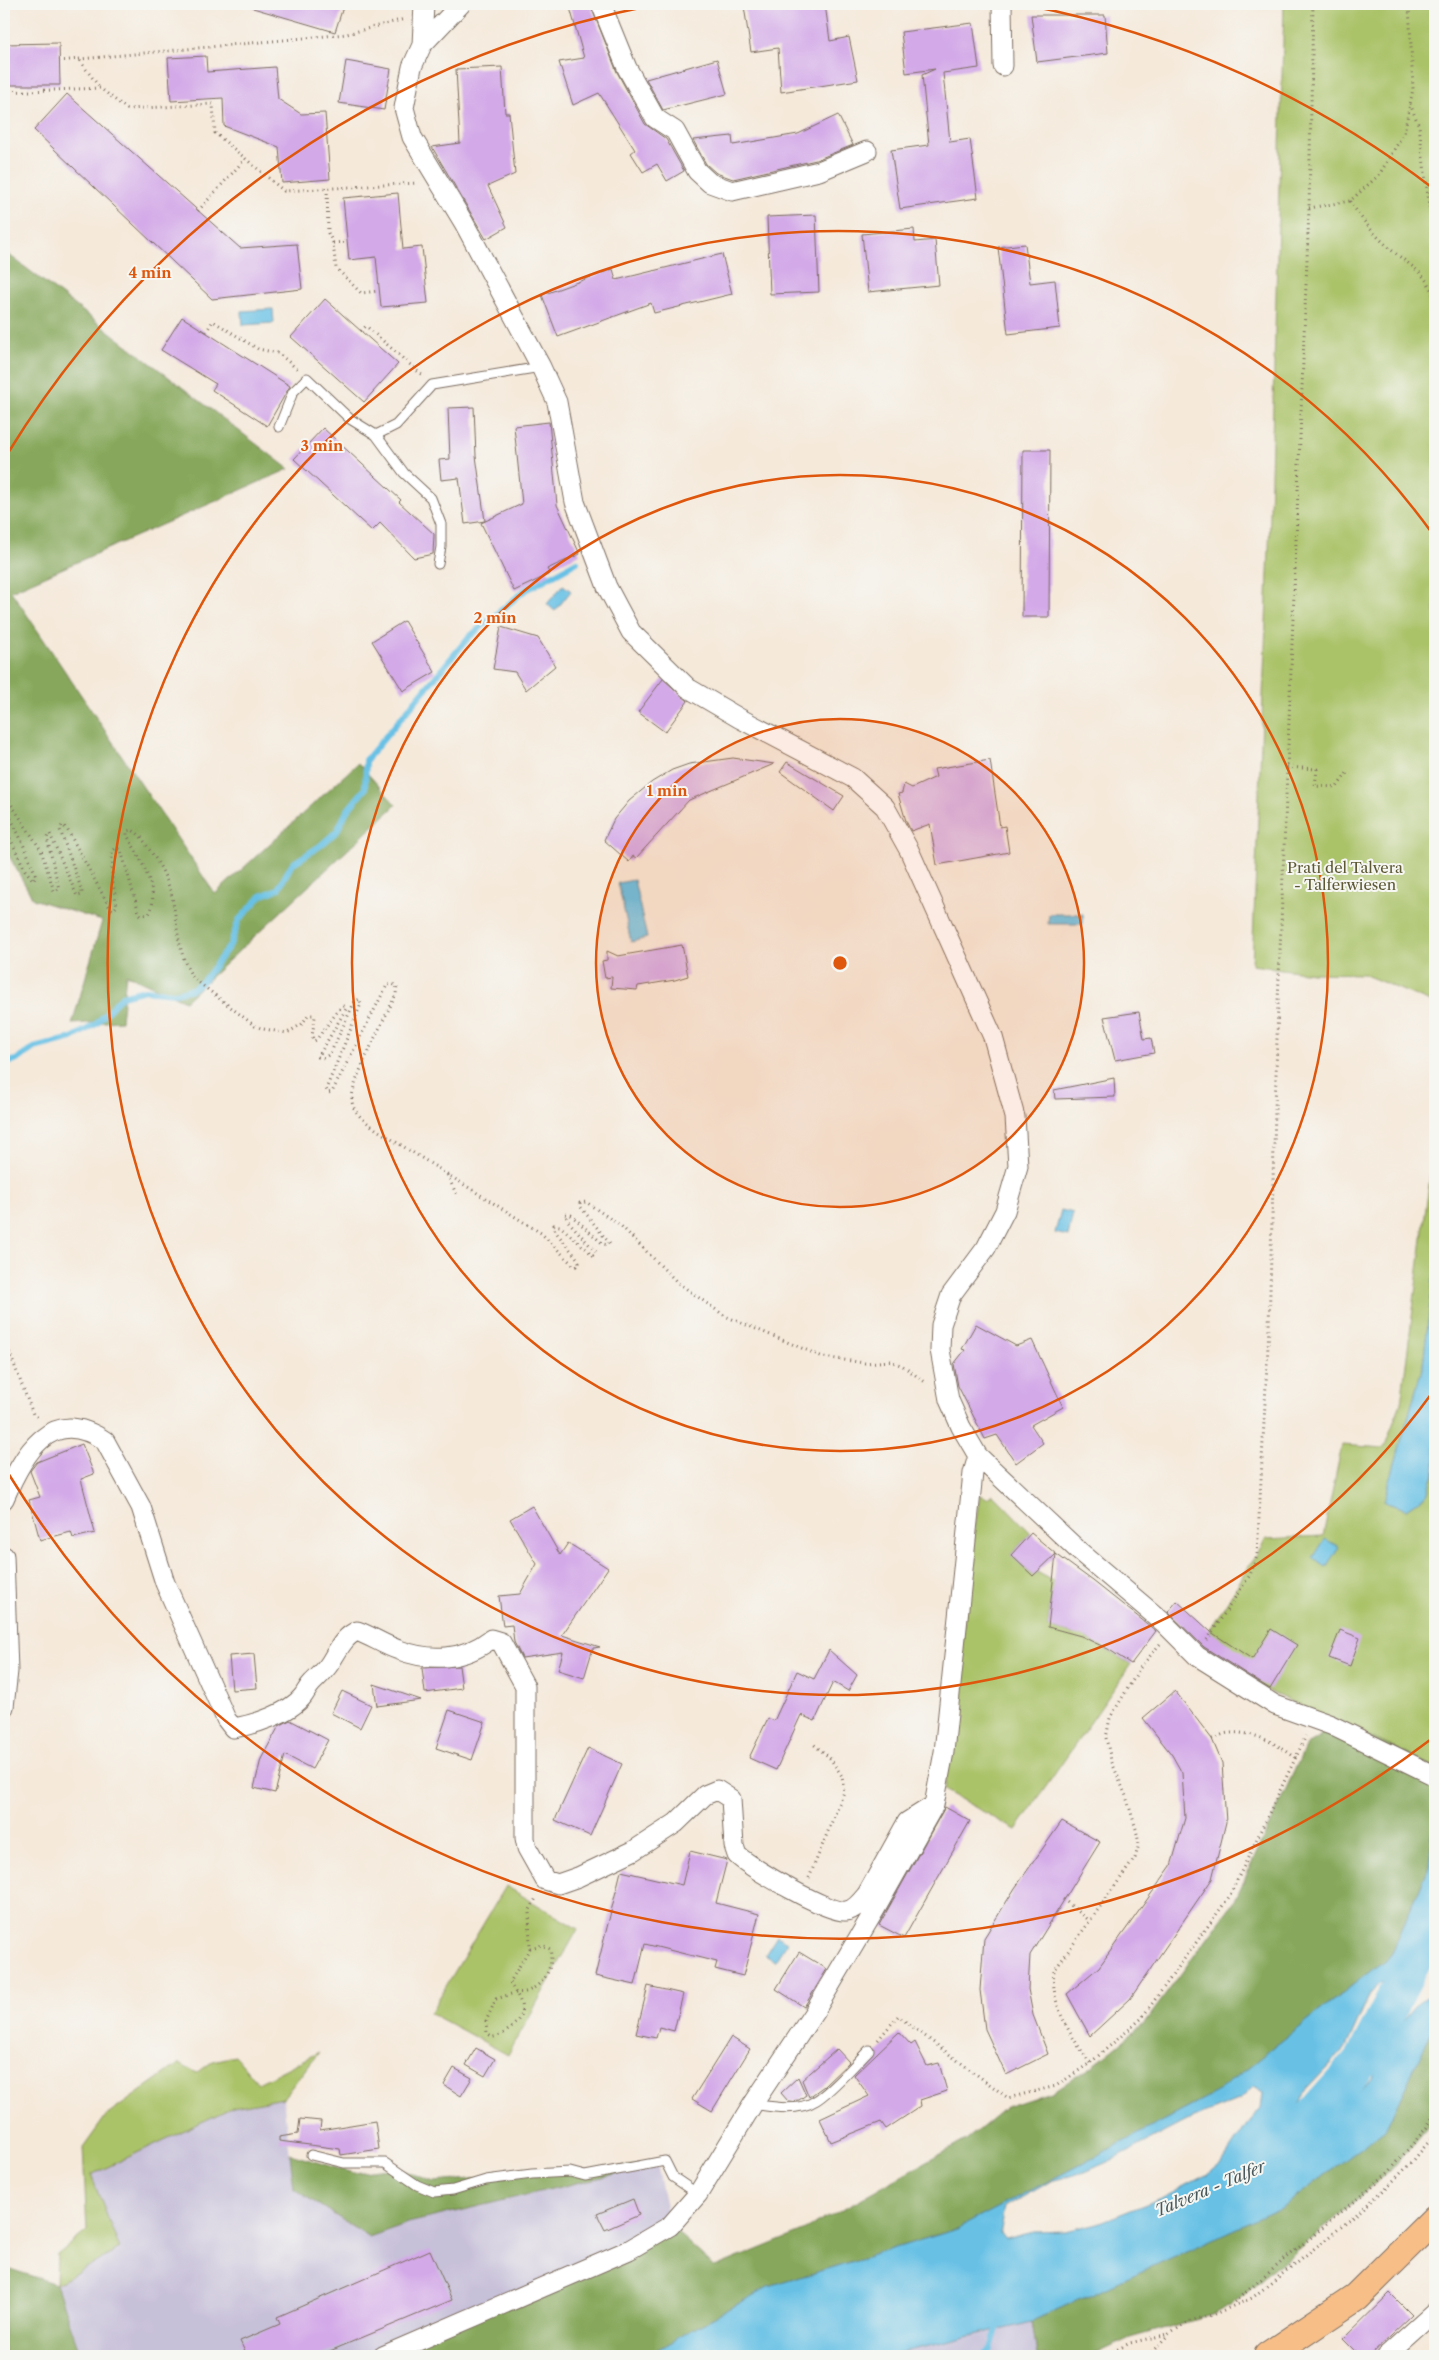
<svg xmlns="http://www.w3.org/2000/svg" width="1439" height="2360" font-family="'Libre Caslon Text',serif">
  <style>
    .industrial { fill: #c7c0d9 }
    .green { fill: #aac267; stroke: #727642 }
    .forest { fill: #87a85c; stroke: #61693d }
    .water { fill: #67c1e5; stroke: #517682; fill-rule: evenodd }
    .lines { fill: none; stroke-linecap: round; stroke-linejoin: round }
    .stream { stroke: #67c1e5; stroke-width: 6 }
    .river { stroke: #67c1e5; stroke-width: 36 }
    .building { fill: #d3a9e8 }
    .service-casing { stroke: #7c6d60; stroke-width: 11 }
    .minor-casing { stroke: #7c6d60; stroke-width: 21 }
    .primary-casing { stroke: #7c6d60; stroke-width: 30 }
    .path { stroke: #7c6d60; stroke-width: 3; stroke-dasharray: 1 4; stroke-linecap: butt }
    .service { stroke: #fff; stroke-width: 9 }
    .minor { stroke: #fff; stroke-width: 19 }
    .primary { stroke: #f7be88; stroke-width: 28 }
    .ring { fill: none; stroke: #df570d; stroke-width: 2.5 }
    .labels { text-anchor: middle; stroke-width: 4; stroke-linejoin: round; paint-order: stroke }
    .park-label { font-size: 15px; fill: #5c5834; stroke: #f6f6f2 }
    .water-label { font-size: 16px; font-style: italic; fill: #48575a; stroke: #f6f6f2 }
    .centre { fill: #df570d; stroke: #f6f6f2; stroke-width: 2.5 }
    .ring-label { font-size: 15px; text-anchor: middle; font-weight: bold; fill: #df570d; stroke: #f6f6f2; stroke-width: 4; stroke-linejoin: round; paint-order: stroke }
  </style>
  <rect width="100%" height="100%" fill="#f6f6f2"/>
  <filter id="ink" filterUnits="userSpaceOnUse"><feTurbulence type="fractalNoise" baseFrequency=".02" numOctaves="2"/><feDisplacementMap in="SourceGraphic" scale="10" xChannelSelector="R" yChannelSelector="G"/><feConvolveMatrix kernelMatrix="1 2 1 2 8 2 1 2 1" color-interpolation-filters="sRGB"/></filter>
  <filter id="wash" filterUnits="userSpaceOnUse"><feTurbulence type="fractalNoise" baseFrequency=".0096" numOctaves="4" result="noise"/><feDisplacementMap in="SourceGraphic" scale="20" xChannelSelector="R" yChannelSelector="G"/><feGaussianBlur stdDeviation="1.12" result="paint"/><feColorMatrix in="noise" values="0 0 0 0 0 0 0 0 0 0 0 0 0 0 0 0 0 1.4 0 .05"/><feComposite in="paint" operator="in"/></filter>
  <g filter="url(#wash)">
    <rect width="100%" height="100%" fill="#f5e9da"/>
    <path class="industrial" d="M283 2098 294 2189 369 2237 408 2223 657 2164 670 2226 383 2356H81L56 2284 120 2249 91 2175 233 2107Z
      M1032 2321 1037 2356H884L930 2346Z"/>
    <path class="green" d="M1284 4H1435V1004L1363 974 1312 973 1252 965 1269 549Z
      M1435 1137V1265L1423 1365 1384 1502 1406 1509 1427 1495 1435 1471V1767L1272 1693 1199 1647 1266 1539 1323 1536 1342 1445 1384 1448 1401 1403Z
      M993 1494 1031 1533 1011 1555 1033 1576 1037 1572 1057 1583 1052 1592 1048 1627 1073 1634 1083 1616 1094 1626 1085 1638 1131 1664 1016 1830 944 1790 976 1520 980 1495 987 1498Z
      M506 1886 578 1929 508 2055 430 2013Z
      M319 2052 283 2098 233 2107 91 2175 120 2249 56 2284 57 2255 87 2231 83 2148 106 2116 180 2063 197 2073 213 2061 235 2056 258 2083Z"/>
    <path class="forest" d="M4 251 289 469 11 591 215 894 358 763 396 805 185 1001 126 974 121 1021 72 1024 102 921 33 899 4 847Z
      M1329 1718 1435 1767V1810L1429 1866 1391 1955 1213 2095 957 2229 768 2287 646 2356H383L670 2226 715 2267 803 2231 966 2140 1006 2107 1054 2091 1092 2066 1144 2024 1235 1900 1306 1745 1319 1738Z
      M1435 2025V2113L1427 2127 1389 2172 1232 2305 1212 2315 1130 2338 1096 2354 1084 2356H1037L1032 2321 1283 2207 1385 2130Z
      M290 2154 353 2173 398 2168 434 2182 657 2164 408 2223 369 2237 294 2189Z
      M4 2267 56 2284 81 2356H4Z"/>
    <path class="water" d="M273 309 274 323 243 325 242 311Z
      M563 585 571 591 555 611 547 604Z
      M634 880 647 938 631 942 618 883Z
      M1049 914H1083V924H1048Z
      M1061 1210 1073 1213 1068 1236 1055 1233Z
      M1435 1265V1471L1427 1495 1406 1509 1384 1502 1423 1365Z
      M1325 1539 1339 1547 1326 1567 1313 1558Z
      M1435 1810V1923L1416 1948 1370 1994 1345 2049 1303 2093 1299 2106 1301 2110 1322 2114 1330 2111 1345 2103 1373 2078 1384 2043 1415 2006 1429 1996 1435 1980V2025L1385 2130 1283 2207 1032 2321 930 2346 884 2356H646L768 2287 957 2229 1213 2095 1391 1955 1429 1867ZM1253 2087 1263 2093 1261 2108 1250 2120 1223 2161 1206 2175 1164 2197 1098 2223 1065 2231 1034 2232 1005 2239 1000 2235 1005 2208 1051 2181 1085 2172 1114 2159 1191 2119 1241 2099Z
      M777 1936 787 1942 775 1961 765 1955Z"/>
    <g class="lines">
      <path class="stream" d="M4 1064 18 1059 34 1048 72 1038 96 1024 122 996 145 990 175 993 192 989 203 981 230 945 239 920 261 896 278 889 292 864 320 846 337 831 347 811 365 789 366 760 468 638 524 591 577 562
        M983 2356 991 2349 999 2322"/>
      <path class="river" d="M1282 2150 1362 2061 1435 1919"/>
    </g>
    <g id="blocks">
      <path class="building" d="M253 4H344L335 32 253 8Z
        M569 4H590L617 72 645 124 666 139 684 171 667 181 657 164 643 172 631 153 635 150 599 93 573 105 559 62 584 58Z
        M757 4H825L830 41 849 37 858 80 781 92 778 48 751 52 744 6Z
        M1031 15H1105L1108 53 1037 62Z
        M973 23 979 68 943 73 950 142 970 139 978 198 900 209 891 150 929 145 922 75 935 69 906 73 901 32Z
        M59 43 60 85H4V44Z
        M206 56 207 72 275 67 278 99 301 114 325 113 330 179 282 183 279 147 224 126 223 98 171 101 168 58Z
        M717 59 727 94 663 110 646 79Z
        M346 61 391 69 384 110 339 103Z
        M502 67 505 113H509L515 174 488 186 507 227 486 239 432 147 460 143 456 69Z
        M67 94 240 248 297 244 302 289 212 299 34 130Z
        M838 115 853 145 816 160 733 179 716 173 706 164 693 140 732 136 733 145 798 134Z
        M398 193 403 249 422 247 428 303 381 307 376 257 349 260 343 198Z
        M816 215 819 292 770 294 767 217Z
        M914 229 915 242 935 240 939 285 868 292 862 234Z
        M1025 244 1030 283 1055 280 1060 328 1008 334 998 247Z
        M722 254 732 294 654 313 651 303 558 337 542 295 613 269 616 280Z
        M325 299 398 364 364 402 291 337Z
        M182 317 290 386 267 426 212 390 216 384 161 350Z
        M474 407 476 456 485 521 465 524 459 478 441 480 439 460 450 459 448 408Z
        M549 422 557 505 580 554 547 569 550 574 514 591 481 523 522 504 514 426Z
        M323 428 401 500 399 502 434 534 433 554 414 558 380 523 372 531 294 459Z
        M1023 450H1050L1049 617H1022Z
        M404 621 435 672 403 691 372 641Z
        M501 627 538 638 555 666 526 690 515 672 493 669Z
        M663 679 688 701 665 732 638 712Z
        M733 758 774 764 689 800 636 858 633 856 629 862 604 840 614 819 629 801 652 782 672 770 689 764Z
        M990 760 1000 827 1005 826 1009 852 937 865 930 824 911 831 906 821 898 794 902 793 904 784 912 788 936 777 934 769Z
        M787 762 844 796 834 811 780 772Z
        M682 945 688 976 675 980 638 986 637 990 611 988 612 977 605 978 602 961 607 960V951L618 956Z
        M1139 1012 1144 1039 1151 1038 1154 1053 1115 1060 1104 1017Z
        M1114 1078 1115 1097 1055 1099 1054 1090Z
        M976 1324 1016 1346 1032 1340 1063 1407 1031 1425 1043 1443 1016 1463 997 1435 985 1439 958 1386 954 1364 965 1350 962 1349Z
        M82 1444 94 1474 81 1479 95 1533 73 1538 71 1532 40 1540 29 1500 40 1497 30 1471 37 1462Z
        M532 1506 560 1555 568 1543 608 1568 562 1635 600 1647 593 1648 584 1678 558 1670 563 1652 522 1658 514 1642 512 1625 503 1626 499 1596 520 1594 537 1564 510 1519Z
        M1031 1533 1056 1554 1033 1576 1011 1555Z
        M1056 1554 1093 1581 1156 1631 1131 1664 1108 1649 1081 1636 1048 1627Z
        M1177 1601 1211 1632 1252 1659 1271 1629 1297 1645 1270 1689 1204 1647 1168 1612Z
        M1340 1630 1360 1638 1350 1666 1329 1658Z
        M829 1650 857 1675 848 1691 833 1682 815 1721 801 1715 776 1770 749 1758 768 1718 774 1721 797 1671 814 1679Z
        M254 1654 257 1688 232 1690 229 1656Z
        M459 1666 462 1688 425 1693 422 1668Z
        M374 1684 421 1700 377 1706Z
        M342 1691 371 1705 360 1728 331 1713Z
        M1175 1691 1212 1739 1222 1763 1226 1822 1212 1879 1130 1999 1090 2036 1067 1994 1099 1967 1171 1866 1185 1818 1182 1773 1172 1755 1143 1718Z
        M449 1710 485 1722 472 1760 436 1748Z
        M290 1720 328 1740 312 1769 285 1755 275 1793 254 1788 261 1759 279 1726Z
        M588 1748 622 1764 590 1836 555 1820Z
        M945 1807 970 1821 904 1938 879 1925Z
        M1062 1821 1100 1842 1030 1955 1028 1989 1033 2015 1048 2054 1006 2075 985 2029 980 1990 984 1938 1015 1888Z
        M690 1851 727 1860 716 1903 759 1914 743 1976 715 1969 717 1962 645 1944 635 1985 595 1976 621 1871 682 1885Z
        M799 1952 827 1969 804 2007 776 1989Z
        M648 1986 683 1994 674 2031 659 2027 656 2038 636 2034Z
        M899 2032 911 2045 915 2042 927 2066 939 2063 947 2091 920 2100 921 2106 886 2129 881 2122 831 2142 820 2119 869 2096 854 2075Z
        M731 2037 750 2049 712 2111 692 2099Z
        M476 2048 495 2059 485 2076 466 2065Z
        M837 2049 849 2062 824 2086 809 2097 802 2080Z
        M454 2068 472 2078 461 2096 444 2085Z
        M798 2077 806 2095 799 2100 788 2101 781 2093Z
        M300 2119 321 2121 320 2130 375 2121 379 2149 341 2155 340 2149 279 2141V2137L298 2134Z
        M633 2199 639 2215 605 2230 597 2214Z
        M430 2250 452 2300 318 2356H247L240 2341 280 2324 277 2317Z
        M1390 2293 1412 2315 1369 2356H1360L1343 2339Z"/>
    </g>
  </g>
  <g filter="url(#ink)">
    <use href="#blocks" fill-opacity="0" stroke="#7c6d60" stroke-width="1"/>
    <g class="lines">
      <g class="service-casing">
        <path id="service" d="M279 427 293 392 307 378 350 419 376 435 404 473 431 498 441 524V547L438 564
          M376 435 396 425 432 385 541 367
          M753 2104C772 2107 798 2112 815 2101 831 2092 855 2064 869 2050
          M311 2155 344 2163H385L417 2185 434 2192 453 2190 486 2180 532 2174 570 2172 585 2176 665 2161 673 2177 698 2194"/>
      </g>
      <g class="minor-casing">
        <path id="minor" d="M461 4 422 45 412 67 404 108 412 137 464 223 541 367 557 402 575 502 607 587 631 632 688 688 739 718 853 778 885 807 909 850 993 1037 1015 1117 1018 1166 1005 1211 986 1248 951 1295 941 1325 940 1350 949 1400 961 1427 978 1456 1079 1551 1164 1623 1197 1656 1275 1705 1331 1725 1435 1776
          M601 4 627 68 655 118 675 131 697 171 710 183 732 191 819 171 867 151
          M1002 4 1003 66
          M422 45 424 4
          M4 1499C23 1455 50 1404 105 1441L141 1507 165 1583 226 1719 233 1728C254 1725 290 1713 303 1696 306 1692 308 1687 312 1683 318 1677 325 1671 330 1663 337 1652 344 1636 357 1631 371 1636 384 1645 399 1650 431 1662 464 1660 491 1639L501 1642 525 1686V1838L527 1848 545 1880 558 1884 578 1877 633 1851 676 1823 705 1795 717 1790 731 1799 734 1846 737 1855C751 1868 829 1914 846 1911 855 1910 862 1900 867 1894L907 1822 934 1805
          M4 1556 8 1671 4 1707
          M383 2356 629 2250 670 2226 698 2194 753 2104 815 2011 876 1908 934 1805 944 1752 973 1473 978 1456
          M1386 2356 1435 2312"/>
      </g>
      <g class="primary-casing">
        <path id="primary" d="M1268 2356 1356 2297 1435 2219"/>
      </g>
      <path class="path" d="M59 61 347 34 405 19
        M80 61 100 88
        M4 92 100 88 127 109 213 104 215 133 284 191 417 183
        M1410 104 1419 126 1435 251
        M327 188 328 233 333 243 336 268 361 293 379 291
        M1350 201C1360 217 1372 232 1385 244 1406 265 1432 272 1435 306
        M1309 208 1350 201 1379 175 1404 133 1413 89 1409 4
        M198 211 245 159
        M333 243 347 242
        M361 331 366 326 423 376
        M206 332 213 321 258 349 278 353 297 369
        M1287 767 1317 769 1315 786 1337 787 1347 773
        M4 802 9 801 11 804 41 850 54 891 59 889 47 838 48 835 50 834 77 896 82 895V891L60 830 62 825 67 829 110 908 113 910 117 906 112 877V852L116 848 121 850 139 913 141 915 149 914C162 893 137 853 127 835V831L131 830C140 833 144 841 149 849 159 863 168 880 172 897 178 926 177 953 193 978L255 1026 264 1029 287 1033 302 1024 308 1015H313L315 1017 312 1036 314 1041 316 1040 341 1007 344 1006 346 1009 318 1057 324 1058 330 1054 355 1001 360 999 361 1004 326 1089 328 1093 332 1092 387 985 392 984 397 986 396 994C387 1015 350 1082 352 1101 353 1114 368 1123 377 1130L541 1233 573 1265 577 1266 579 1262 577 1258 555 1231 554 1225 560 1226 593 1255 596 1252 568 1221 565 1214 571 1215 603 1244 608 1245 609 1243 580 1206V1203L586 1202 621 1226 678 1283 725 1316 823 1357 865 1363 890 1361 903 1366 925 1382
        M4 805C16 828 27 851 36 876L33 880 25 870 4 825
        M447 1175 457 1195
        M4 1338 33 1414 39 1419
        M1207 1640 1250 1575 1257 1556 1269 1327 1278 1002 1309 208 1313 4
        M1212 1739C1217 1737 1224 1733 1230 1733 1255 1731 1277 1744 1296 1758
        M809 1878 844 1792 842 1776 829 1757 812 1743
        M1063 1899 1090 1921
        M530 1948 542 1945 550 1949C554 1966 545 1984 528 1991 524 1993 520 1992 516 1993 509 1994 503 1997 496 1999L486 2021 487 2033 493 2037C506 2035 525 2020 521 2004 519 1996 513 1990 510 1982L530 1948 529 1912 537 1896
        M878 2040 898 2016 1008 2098 1056 2086 1090 2063 1141 2019 1229 1897 1306 1736
        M1090 2063C1071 2036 1050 2005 1054 1971L1135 1858 1139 1844 1136 1829 1126 1796 1111 1760 1106 1738 1110 1718 1140 1668 1160 1644
        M1234 2302 1389 2172 1427 2127 1435 2113
        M1104 2356 1130 2343 1168 2334
        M1148 2356 1169 2334 1192 2320 1212 2315 1252 2298 1350 2220 1384 2190 1413 2161 1435 2134"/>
      <use href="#service" class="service"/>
      <use href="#minor" class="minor"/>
      <use href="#primary" class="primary"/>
    </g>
  </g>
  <circle cx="840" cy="963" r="244" fill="#df570d" fill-opacity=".12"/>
  <g class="ring">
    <circle cx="840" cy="963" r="244"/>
    <circle cx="840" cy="963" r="488"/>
    <path d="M1432 1393A732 732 0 1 1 1432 533"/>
    <path d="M1434 1737A976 976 0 0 1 8 1473M8 453A976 976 0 0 1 654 5M1026 5A976 976 0 0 1 1434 189"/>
  </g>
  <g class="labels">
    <g class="park-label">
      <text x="1345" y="873">Prati del Talvera<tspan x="1345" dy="17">- Talferwiesen</tspan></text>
    </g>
    <g class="water-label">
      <text transform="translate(1210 2188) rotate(-23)" y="6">Talvera - Talfer</text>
    </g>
  </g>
  <circle cx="840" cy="963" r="8" class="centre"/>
  <g class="ring-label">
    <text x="150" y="278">4 min</text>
    <text x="322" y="451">3 min</text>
    <text x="495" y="623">2 min</text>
    <text x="667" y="796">1 min</text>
  </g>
  <rect width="1439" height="2360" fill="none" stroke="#f6f6f2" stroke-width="20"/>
</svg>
